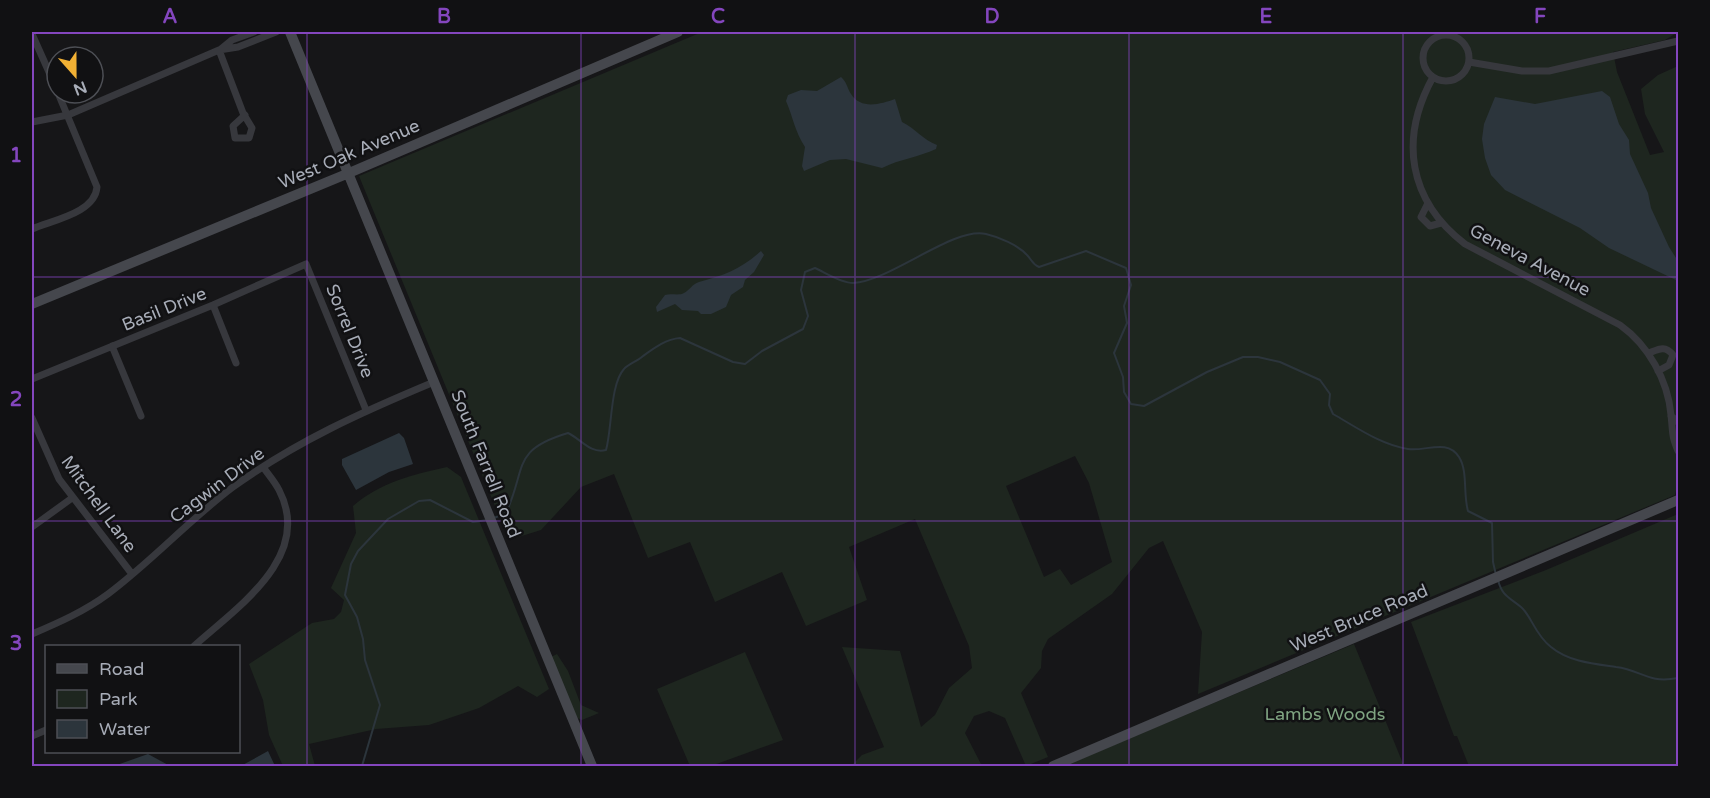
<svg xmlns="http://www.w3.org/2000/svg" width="1710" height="798" font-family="'Varela Round',sans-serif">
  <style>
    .green { fill: #1e261f; fill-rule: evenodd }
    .water { fill: #2c353c }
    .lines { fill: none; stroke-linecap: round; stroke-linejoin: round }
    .stream { stroke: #2c353c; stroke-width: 2 }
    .street { stroke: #37383d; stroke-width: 7 }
    .secondary { stroke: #45474d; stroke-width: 10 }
    .grid { fill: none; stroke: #8446be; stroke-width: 1.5; stroke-opacity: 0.55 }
    .labels { text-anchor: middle; stroke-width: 5; stroke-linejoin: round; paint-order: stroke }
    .street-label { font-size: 18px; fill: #a8adb8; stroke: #111113 }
    .park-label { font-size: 18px; fill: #7fa381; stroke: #111113 }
    .neatline { fill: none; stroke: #8446be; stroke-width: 2 }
    .grid-label { font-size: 20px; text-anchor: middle; font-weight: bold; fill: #8446be }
  </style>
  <rect width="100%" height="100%" fill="#161618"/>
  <path class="green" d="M702 32H1678L1665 40 1613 52 1617 72 1650 155 1664 152 1645 114 1641 89 1658 75 1678 66V481L1675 495 1198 694 1202 632 1163 541 1149 548 1112 594 1048 639 1042 651 1041 668 1021 693 1048 757 1026 766 1005 718 989 711 974 716 965 733 982 766H851L862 755 884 747 842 647 900 651 921 727 935 715 949 688 972 668 969 646 915 519 849 547 867 600 806 626 782 572 715 602 690 542 648 558 614 474 581 487 541 530 509 540 359 176ZM1075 456 1089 483 1112 562 1071 585 1060 569 1044 577 1006 486Z
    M447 467 461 477 549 689 537 697 518 686 479 708 429 725 376 729 309 744 315 766H283L269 735 263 700 249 664 312 623 334 619 341 612 344 600 331 588 356 533 353 506C381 482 412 475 447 467Z
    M1678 514V766H1469L1457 736H1454L1411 622 1546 570Z
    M1354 644 1404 766H1064Z
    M745 652 783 740 711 766H690L657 689Z
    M557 654 568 671 581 705 599 713 582 720 575 717 551 657Z"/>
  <path class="water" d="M841 77C847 82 847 88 851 94 861 110 881 104 895 99L902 122C916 129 923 140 937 145L936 149C919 157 900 159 882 168L846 159 830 160 804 171 802 166 805 147C795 132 793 117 786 101L788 95 801 90 817 91Z
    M1602 91 1610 97 1619 124 1629 140 1630 154 1648 193 1651 208 1669 247 1678 261V281L1609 248 1580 228 1505 190 1491 175 1485 158 1482 139 1484 124 1495 97 1535 104Z
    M761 251 764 255 754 272 745 280 743 287 731 295 726 307 711 314H701L698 311 682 310 675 304 657 312 656 307 665 295C671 293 679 296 684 293 690 290 692 284 699 282 725 275 741 269 761 251Z
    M399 433 404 438 413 464 389 472 356 490 342 465V459Z
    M268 751 275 766H241Z
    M148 754 170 766H114Z"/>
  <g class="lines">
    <path class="stream" d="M494 518 506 513C527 467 511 450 568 433 581 439 590 454 606 450 612 430 610 384 624 369 628 364 638 361 643 356 654 348 666 339 680 338L733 362 745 364 762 351 803 329 808 316 801 290 805 272 815 268C826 273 841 283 853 283 891 281 954 226 986 234 999 237 1018 245 1027 255 1032 260 1032 264 1039 267L1086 251 1126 268 1131 285 1124 306 1127 323 1114 353 1123 377 1124 392 1131 404 1144 406 1207 372 1243 357H1258L1280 362 1320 380 1330 394 1329 405 1333 414C1356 427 1381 445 1408 449 1425 452 1447 438 1459 457 1468 471 1463 494 1468 511L1492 523 1493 562 1496 575
      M1498 580C1502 596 1509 597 1521 607 1531 615 1535 635 1551 647 1569 662 1595 664 1616 667 1642 670 1647 684 1678 678
      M362 766 380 705 365 660 363 639 357 617 345 595 351 564 358 551 388 519 419 501 430 500 473 522 488 520"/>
    <path class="street" d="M32 34 57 90
      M1423 58a23 23 0 1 1 46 0a23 23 0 1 1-46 0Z
      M221 49 232 40 254 32
      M219 50 243 113 252 128 249 138H235L233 126 245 115
      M1469 62 1522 71H1549L1678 41
      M1433 77C1399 139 1408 200 1465 244L1620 325C1648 345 1668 380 1671 415 1673 432 1671 434 1678 451
      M32 122 68 115 219 50 238 47 276 32
      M1428 203 1421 217 1430 226 1441 223
      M32 229C53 220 95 213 97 187L58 93
      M213 305 236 363
      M112 346 141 416
      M1649 353C1659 349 1665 345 1673 355L1669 365 1658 371
      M32 379 213 305 306 264 366 410
      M1671 416 1678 422
      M32 418 59 479 132 574
      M32 527 72 498
      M32 634C58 623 85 611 108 594 152 561 189 520 233 487 297 441 362 412 434 382
      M194 646C236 608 314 557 279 490 275 482 268 474 263 467
      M32 736 46 730"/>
    <path class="secondary" d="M290 32 592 766
      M32 304 349 173 678 32
      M1053 766 1678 500"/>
  </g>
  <path class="grid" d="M307 32V766M581 32V766M855 32V766M1129 32V766M1403 32V766M32 277H1678M32 521H1678"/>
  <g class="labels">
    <g class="street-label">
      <text transform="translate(349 154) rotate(-23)" y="6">West Oak Avenue</text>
      <text transform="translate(1530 260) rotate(28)" y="6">Geneva Avenue</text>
      <text transform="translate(164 309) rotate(-22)" y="6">Basil Drive</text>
      <text transform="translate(350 331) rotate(68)" y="6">Sorrel Drive</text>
      <text transform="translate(486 464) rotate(68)" y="6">South Farrell Road</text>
      <text transform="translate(217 485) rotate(-37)" y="6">Cagwin Drive</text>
      <text transform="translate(99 504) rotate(54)" y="6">Mitchell Lane</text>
      <text transform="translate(1359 618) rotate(-23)" y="6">West Bruce Road</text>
    </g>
    <g class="park-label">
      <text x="1325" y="720">Lambs Woods</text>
    </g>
  </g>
  <rect width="1710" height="798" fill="none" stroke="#111113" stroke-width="66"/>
  <rect x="45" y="645" width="195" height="108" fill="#111113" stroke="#4d4f55" stroke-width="1.5"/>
  <rect x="57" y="664" width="30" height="9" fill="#45474d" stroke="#4d4f55" stroke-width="1.5"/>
  <text x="99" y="675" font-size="18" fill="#a8adb8">Road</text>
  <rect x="57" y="690" width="30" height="18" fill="#1e261f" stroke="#4d4f55" stroke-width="1.5"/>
  <text x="99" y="705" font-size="18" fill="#a8adb8">Park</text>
  <rect x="57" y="720" width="30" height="18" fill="#2c353c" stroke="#4d4f55" stroke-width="1.5"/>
  <text x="99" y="735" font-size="18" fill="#a8adb8">Water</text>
  <g transform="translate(75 75) rotate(159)"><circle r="28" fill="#111113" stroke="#4d4f55" stroke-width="1.5"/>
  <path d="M0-4.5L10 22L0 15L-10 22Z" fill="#f2b134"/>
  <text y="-9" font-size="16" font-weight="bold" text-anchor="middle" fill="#a8adb8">N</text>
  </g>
  <rect x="33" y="33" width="1644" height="732" class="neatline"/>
  <g class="grid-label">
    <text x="170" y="23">A</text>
    <text x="444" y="23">B</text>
    <text x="718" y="23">C</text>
    <text x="992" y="23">D</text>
    <text x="1266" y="23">E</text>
    <text x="1540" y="23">F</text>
    <text x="16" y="162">1</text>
    <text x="16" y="406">2</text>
    <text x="16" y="650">3</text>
  </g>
</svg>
